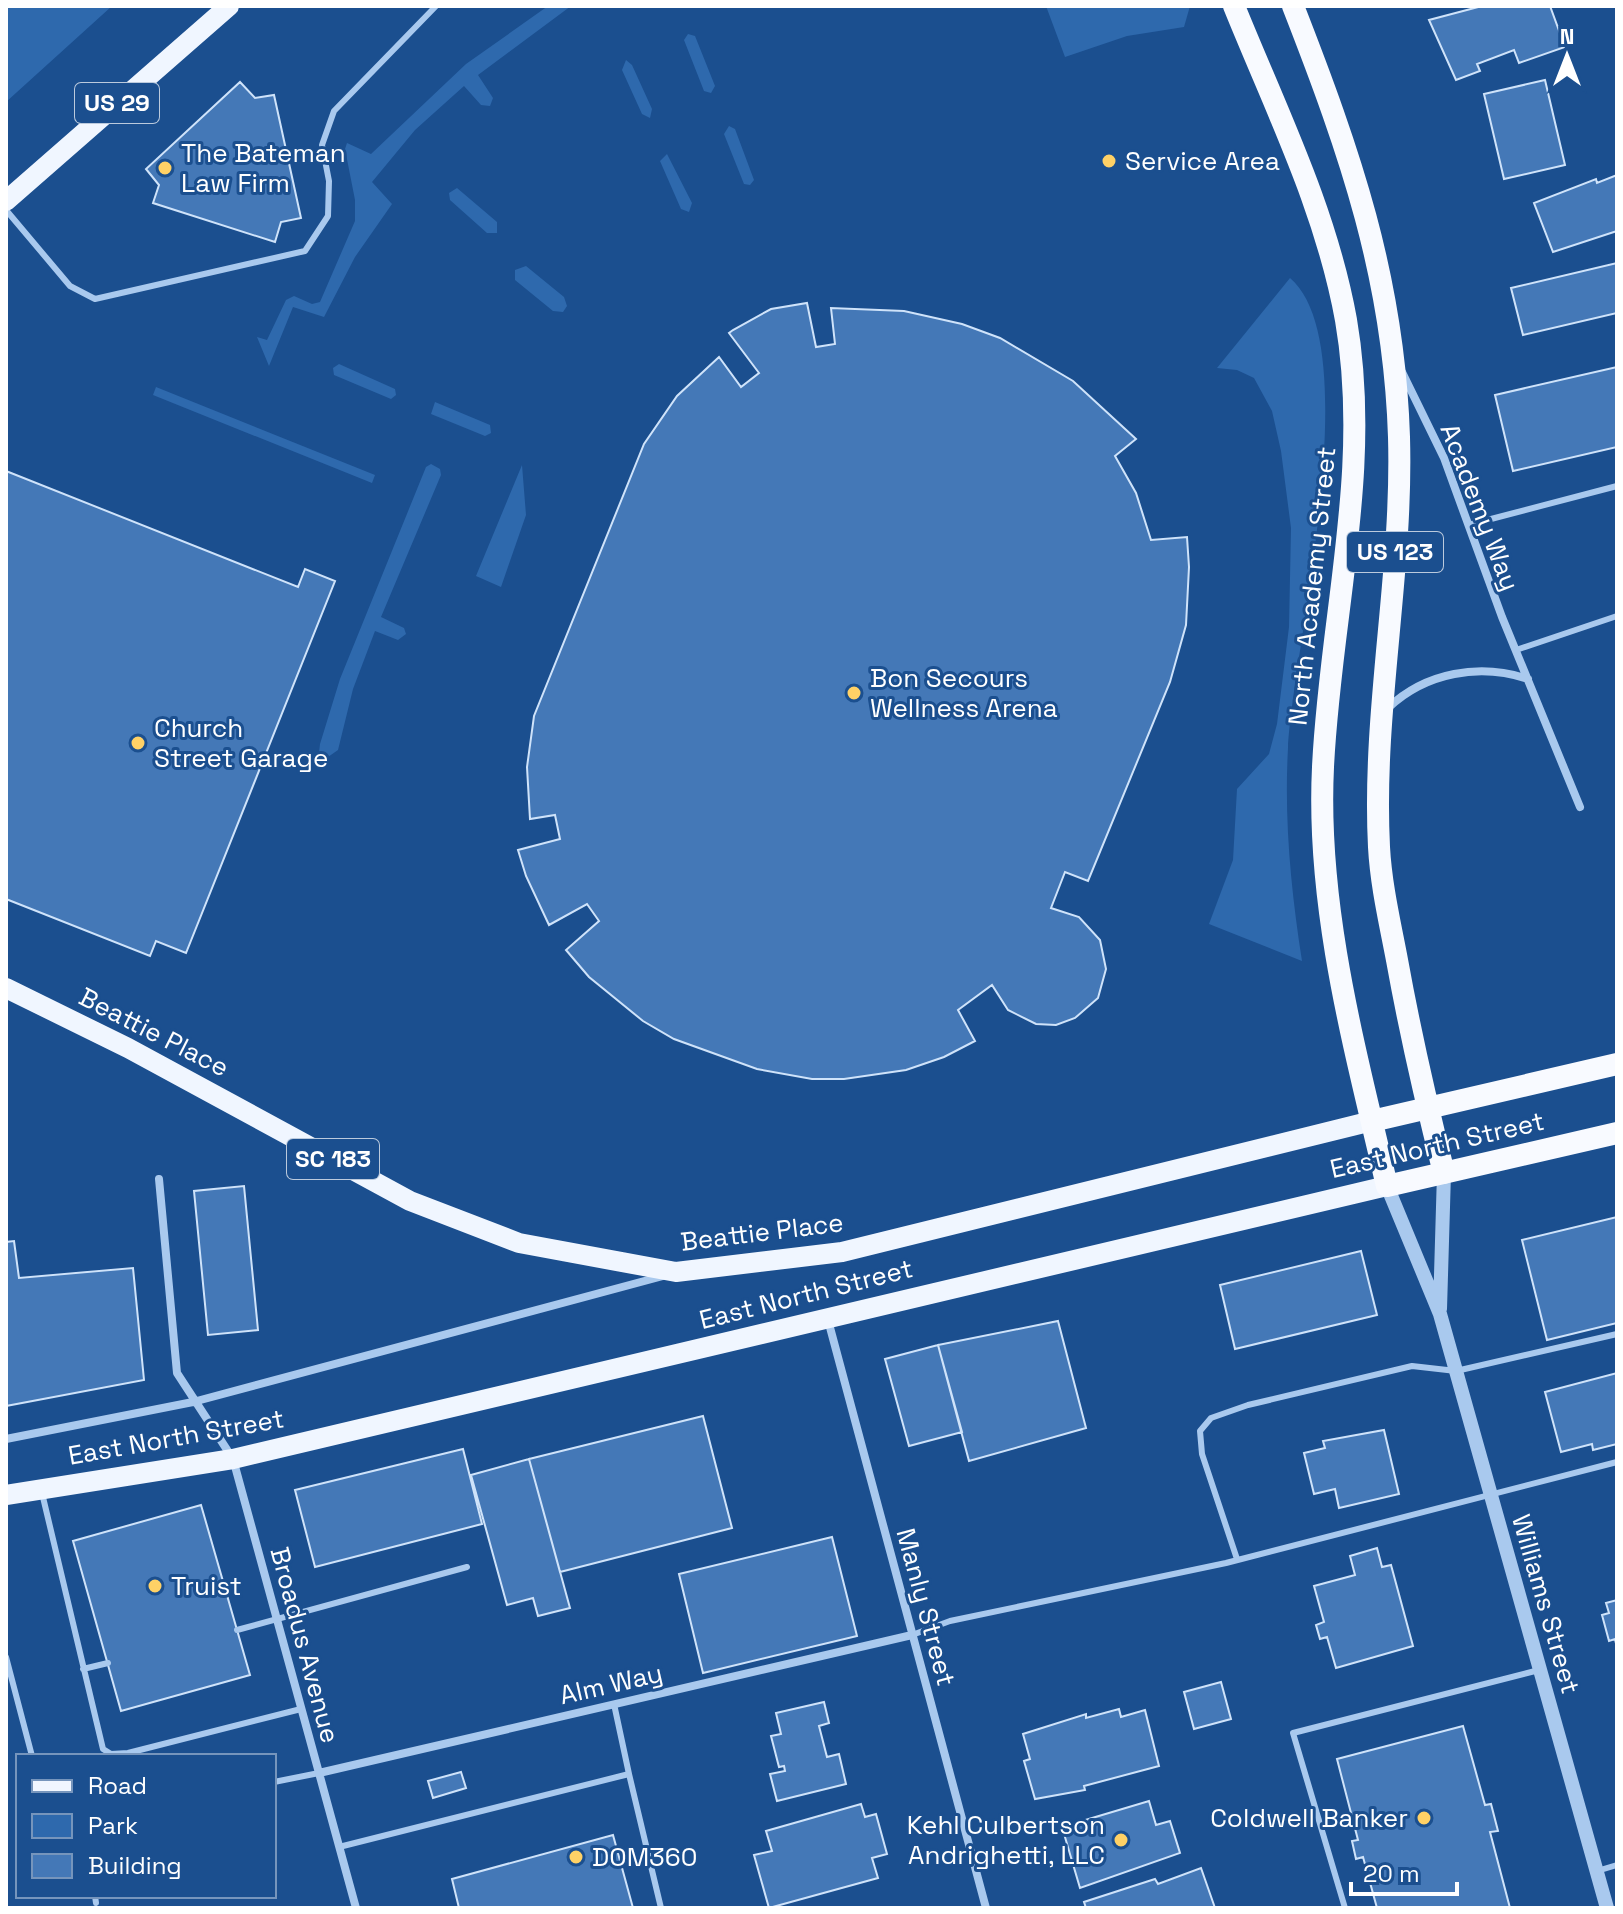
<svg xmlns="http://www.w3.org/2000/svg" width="1623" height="1914" font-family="'Space Grotesk',sans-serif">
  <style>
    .green { fill: #2e69ad }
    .building { fill: #4478b7; stroke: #cfe3fa; stroke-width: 2 }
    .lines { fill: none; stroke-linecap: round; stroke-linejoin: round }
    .service { stroke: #a9c9ee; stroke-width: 6 }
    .minor { stroke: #a9c9ee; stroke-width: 8 }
    .tertiary { stroke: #a9c9ee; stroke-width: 14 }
    .primary { stroke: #f0f6ff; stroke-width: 20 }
    .trunk { stroke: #f8faff; stroke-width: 22 }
    .poi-dot { fill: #ffd166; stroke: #1b4f8f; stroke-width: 3 }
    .labels { text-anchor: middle; stroke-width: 6; stroke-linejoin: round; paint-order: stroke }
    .shield { fill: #1b4f8f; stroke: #bbcadd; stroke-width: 2 }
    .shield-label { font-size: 24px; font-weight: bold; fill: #fff }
    .poi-label { font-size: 26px; fill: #fff; stroke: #1b4f8f; text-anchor: start }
    .street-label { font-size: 26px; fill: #fff; stroke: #1b4f8f }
  </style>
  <rect width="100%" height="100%" fill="#1b4f8f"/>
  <path class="green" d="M6 6H112L6 102Z
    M548 6H571L478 75 493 98 490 106 481 105 464 86 415 130 372 182 392 204 355 257 324 317 293 307 269 366 257 337 267 340 286 300 294 296 312 304 320 302 355 221V200L345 149 347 143 371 154 466 64Z
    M1046 6H1190L1184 27 1127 36 1065 57Z
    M688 34 695 36 715 86 711 93 704 91 684 40Z
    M626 60 632 65 652 109 650 118 642 114 622 70Z
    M729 126 735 129 754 180 750 185 744 184 724 134Z
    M667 154 692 203 689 212 681 209 660 161Z
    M457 188 497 222V233H487L450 200 449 193Z
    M526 266 564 297 567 306 563 312 553 311 515 280V270Z
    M1290 278C1368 345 1293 649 1288 748 1284 820 1291 890 1302 961L1209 924 1233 860 1237 789 1269 754 1277 724 1289 627 1291 528 1281 451 1272 411 1254 378 1237 370 1217 368Z
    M339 364 395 389 396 395 391 399 334 375 333 368Z
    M156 387 375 475 372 483 153 395Z
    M435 402 490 425 491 433 485 436 431 414Z
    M431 464 440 469 441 475 381 617 404 628 406 634 398 640 375 631 353 689 338 750 328 757 319 753 320 744 340 679 426 467Z
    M522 465 526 515 501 587 476 576Z"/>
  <path class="building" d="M1482 6H1550L1565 47 1519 63 1514 50 1477 64 1480 71 1456 80 1429 20Z
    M1545 80 1565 165 1504 179 1484 94Z
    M240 82 255 98 274 95 301 218 281 222 275 242 153 203 159 185 146 169Z
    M1617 175V231L1553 252 1534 203 1596 179 1597 183Z
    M1617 263V313L1523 335 1511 288Z
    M807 303 816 347 835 344 831 308 904 311 962 324 1000 338 1073 381 1136 439 1115 456 1136 493 1151 540 1187 537 1189 567 1186 625 1170 682 1088 881 1065 872 1051 908 1079 917 1100 940 1106 969 1098 998 1075 1018 1056 1025 1036 1024 1008 1010 992 985 958 1010 975 1041 944 1057 906 1070 844 1079H812L757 1069 674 1039 643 1021 589 977 566 950 599 921 587 904 549 925 526 876 518 850 560 839 555 815 530 819 527 767 534 716 644 444 677 396 719 357 741 387 759 373 729 333 733 330 771 309Z
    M1617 367V447L1513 471 1495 395Z
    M6 471 298 587 305 569 335 581 186 953 156 941 150 956 6 899Z
    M244 1186 258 1330 208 1335 194 1191Z
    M1617 1217V1323L1547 1340 1522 1240Z
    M14 1241 19 1278 133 1268 144 1380 6 1406V1242Z
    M1361 1251 1377 1315 1235 1349 1220 1285Z
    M1058 1321 1086 1428 969 1461 938 1345Z
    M938 1345 962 1432 909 1446 885 1359Z
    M1617 1373V1444L1593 1450 1592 1444 1561 1452 1545 1392Z
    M703 1416 732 1528 560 1572 529 1459Z
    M1384 1430 1399 1494 1339 1508 1335 1489 1314 1494 1304 1453 1325 1448 1323 1441Z
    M463 1449 482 1524 315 1567 295 1490Z
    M529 1459 570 1608 538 1616 533 1598 507 1605 471 1475Z
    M201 1505 250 1675 121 1711 73 1541Z
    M832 1537 857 1636 703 1673 679 1574Z
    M1377 1548 1382 1567 1391 1565 1413 1646 1336 1668 1327 1637 1320 1639 1316 1625 1324 1622 1314 1586 1355 1575 1350 1556Z
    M1617 1600V1648L1615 1639 1609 1641 1602 1615 1609 1613 1606 1603Z
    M1221 1682 1231 1719 1194 1729 1184 1692Z
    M824 1702 829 1723 819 1726 827 1757 839 1754 846 1784 777 1801 770 1774 785 1771 784 1766 779 1767 771 1736 781 1734 776 1713Z
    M1119 1709 1121 1717 1145 1710 1159 1766 1084 1786 1085 1790 1035 1799 1024 1761 1030 1759 1023 1734 1086 1714V1718Z
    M1463 1726 1485 1805 1491 1804 1498 1831 1490 1832 1510 1908H1377L1363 1857 1356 1859 1352 1841 1358 1840 1337 1759Z
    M461 1772 466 1788 433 1798 428 1781Z
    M1149 1801 1156 1825 1170 1821 1180 1853 1080 1888 1062 1827Z
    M861 1804 865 1817 876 1814 887 1854 872 1858 878 1878 769 1908 754 1855 772 1851 766 1831Z
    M613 1835 633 1908H459L452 1879Z
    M1201 1868 1215 1908H1086L1084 1902 1155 1879 1158 1884Z"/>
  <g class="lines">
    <path class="service" d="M6 210 70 286 95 299 305 251 328 216 329 181 322 145 334 111 436 6
      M1468 525 1617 486
      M1516 650 1617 616
      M42 1493 103 1749 111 1754 128 1753 301 1709
      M1237 1559 1202 1454 1200 1431 1211 1418 1248 1405 1412 1366 1456 1371 1617 1334
      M237 1630 467 1567
      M912 1635 950 1621 1226 1563 1617 1462
      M6 1657 32 1756
      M83 1669 108 1663
      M629 1774 661 1908
      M274 1782 319 1773
      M339 1847 629 1774 614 1704
      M1597 1871 1617 1865
      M95 1896 96 1903
      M1345 1908 1293 1733 1539 1670"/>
    <path class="minor" d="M1402 372 1444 458 1502 617 1580 807
      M1388 708C1426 672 1480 663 1528 679
      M159 1179 177 1373 233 1459 356 1908
      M828 1320 986 1908
      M6 1439 193 1402 663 1276
      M319 1773 912 1635"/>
    <path class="tertiary" d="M1387 1186 1440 1314 1607 1908
      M1440 1309 1444 1173"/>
    <path class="primary" d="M6 201 229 6
      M6 988 128 1048 410 1201 519 1243 676 1272 842 1252 1372 1121
      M6 1495 233 1459 1387 1186"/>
    <path class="trunk" d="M1234 6C1276 110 1326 209 1346 320 1372 470 1330 617 1323 767 1316 908 1355 1049 1387 1186L1617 1133
      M1293 6C1350 152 1394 278 1399 437 1403 574 1372 710 1379 847 1381 885 1390 923 1397 960 1410 1032 1426 1102 1444 1173
      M1372 1121 1617 1064"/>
  </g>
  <g class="poi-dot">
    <circle cx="1109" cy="161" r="8"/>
    <circle cx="165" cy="168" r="8"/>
    <circle cx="854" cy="693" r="8"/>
    <circle cx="138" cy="743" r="8"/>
    <circle cx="155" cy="1586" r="8"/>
    <circle cx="1424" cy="1818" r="8"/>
    <circle cx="1121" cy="1840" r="8"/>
    <circle cx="576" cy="1857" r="8"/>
  </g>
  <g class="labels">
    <g class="shield">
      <rect x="75" y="83" width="84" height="40" rx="6"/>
      <rect x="1347" y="532" width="96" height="40" rx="6"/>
      <rect x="287" y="1139" width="92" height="40" rx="6"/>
    </g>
    <g class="shield-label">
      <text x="117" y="111">US 29</text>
      <text x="1395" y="560">US 123</text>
      <text x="333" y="1167">SC 183</text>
    </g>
    <g class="poi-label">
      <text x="181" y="162">The Bateman<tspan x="181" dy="30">Law Firm</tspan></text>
      <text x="1125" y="170">Service Area</text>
      <text x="870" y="687">Bon Secours<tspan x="870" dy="30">Wellness Arena</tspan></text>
      <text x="154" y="737">Church<tspan x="154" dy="30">Street Garage</tspan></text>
      <text x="171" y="1595">Truist</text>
      <text x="1408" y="1827" text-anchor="end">Coldwell Banker</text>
      <text x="1105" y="1834" text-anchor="end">Kehl Culbertson<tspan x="1105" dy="30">Andrighetti, LLC</tspan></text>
      <text x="592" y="1866">DOM360</text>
    </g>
    <g class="street-label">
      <text transform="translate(1480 507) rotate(69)" y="9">Academy Way</text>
      <text transform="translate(1312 586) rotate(-84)" y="9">North Academy Street</text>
      <text transform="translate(154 1032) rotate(27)" y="9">Beattie Place</text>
      <text transform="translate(1437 1145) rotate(-13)" y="9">East North Street</text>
      <text transform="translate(762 1232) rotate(-7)" y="9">Beattie Place</text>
      <text transform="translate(806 1294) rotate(-14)" y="9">East North Street</text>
      <text transform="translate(176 1437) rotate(-10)" y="9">East North Street</text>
      <text transform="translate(1546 1604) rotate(74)" y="9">Williams Street</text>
      <text transform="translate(926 1607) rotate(75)" y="9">Manly Street</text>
      <text transform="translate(305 1645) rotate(75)" y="9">Broadus Avenue</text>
      <text transform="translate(611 1684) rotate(-13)" y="9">Alm Way</text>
    </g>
  </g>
  <rect width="1623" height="1914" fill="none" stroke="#ffffff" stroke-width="16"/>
  <rect x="16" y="1754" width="260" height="144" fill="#1b4f8f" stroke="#7695bc" stroke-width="2"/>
  <rect x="32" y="1780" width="40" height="12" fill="#f0f6ff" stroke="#7695bc" stroke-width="2"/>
  <text x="88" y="1794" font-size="24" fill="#ffffff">Road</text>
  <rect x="32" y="1814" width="40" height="24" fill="#2e69ad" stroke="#7695bc" stroke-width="2"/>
  <text x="88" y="1834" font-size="24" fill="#ffffff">Park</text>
  <rect x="32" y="1854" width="40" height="24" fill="#4478b7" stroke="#7695bc" stroke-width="2"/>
  <text x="88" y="1874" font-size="24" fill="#ffffff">Building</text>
  <g transform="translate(1567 56)" stroke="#1b4f8f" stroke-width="6" paint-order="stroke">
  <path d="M0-6L14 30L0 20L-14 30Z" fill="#ffffff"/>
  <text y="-12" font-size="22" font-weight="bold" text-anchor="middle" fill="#ffffff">N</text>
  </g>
  <path d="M1351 1882v12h106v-12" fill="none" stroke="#ffffff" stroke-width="4"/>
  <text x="1363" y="1882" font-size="24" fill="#ffffff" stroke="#1b4f8f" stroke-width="6" paint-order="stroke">20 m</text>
</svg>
